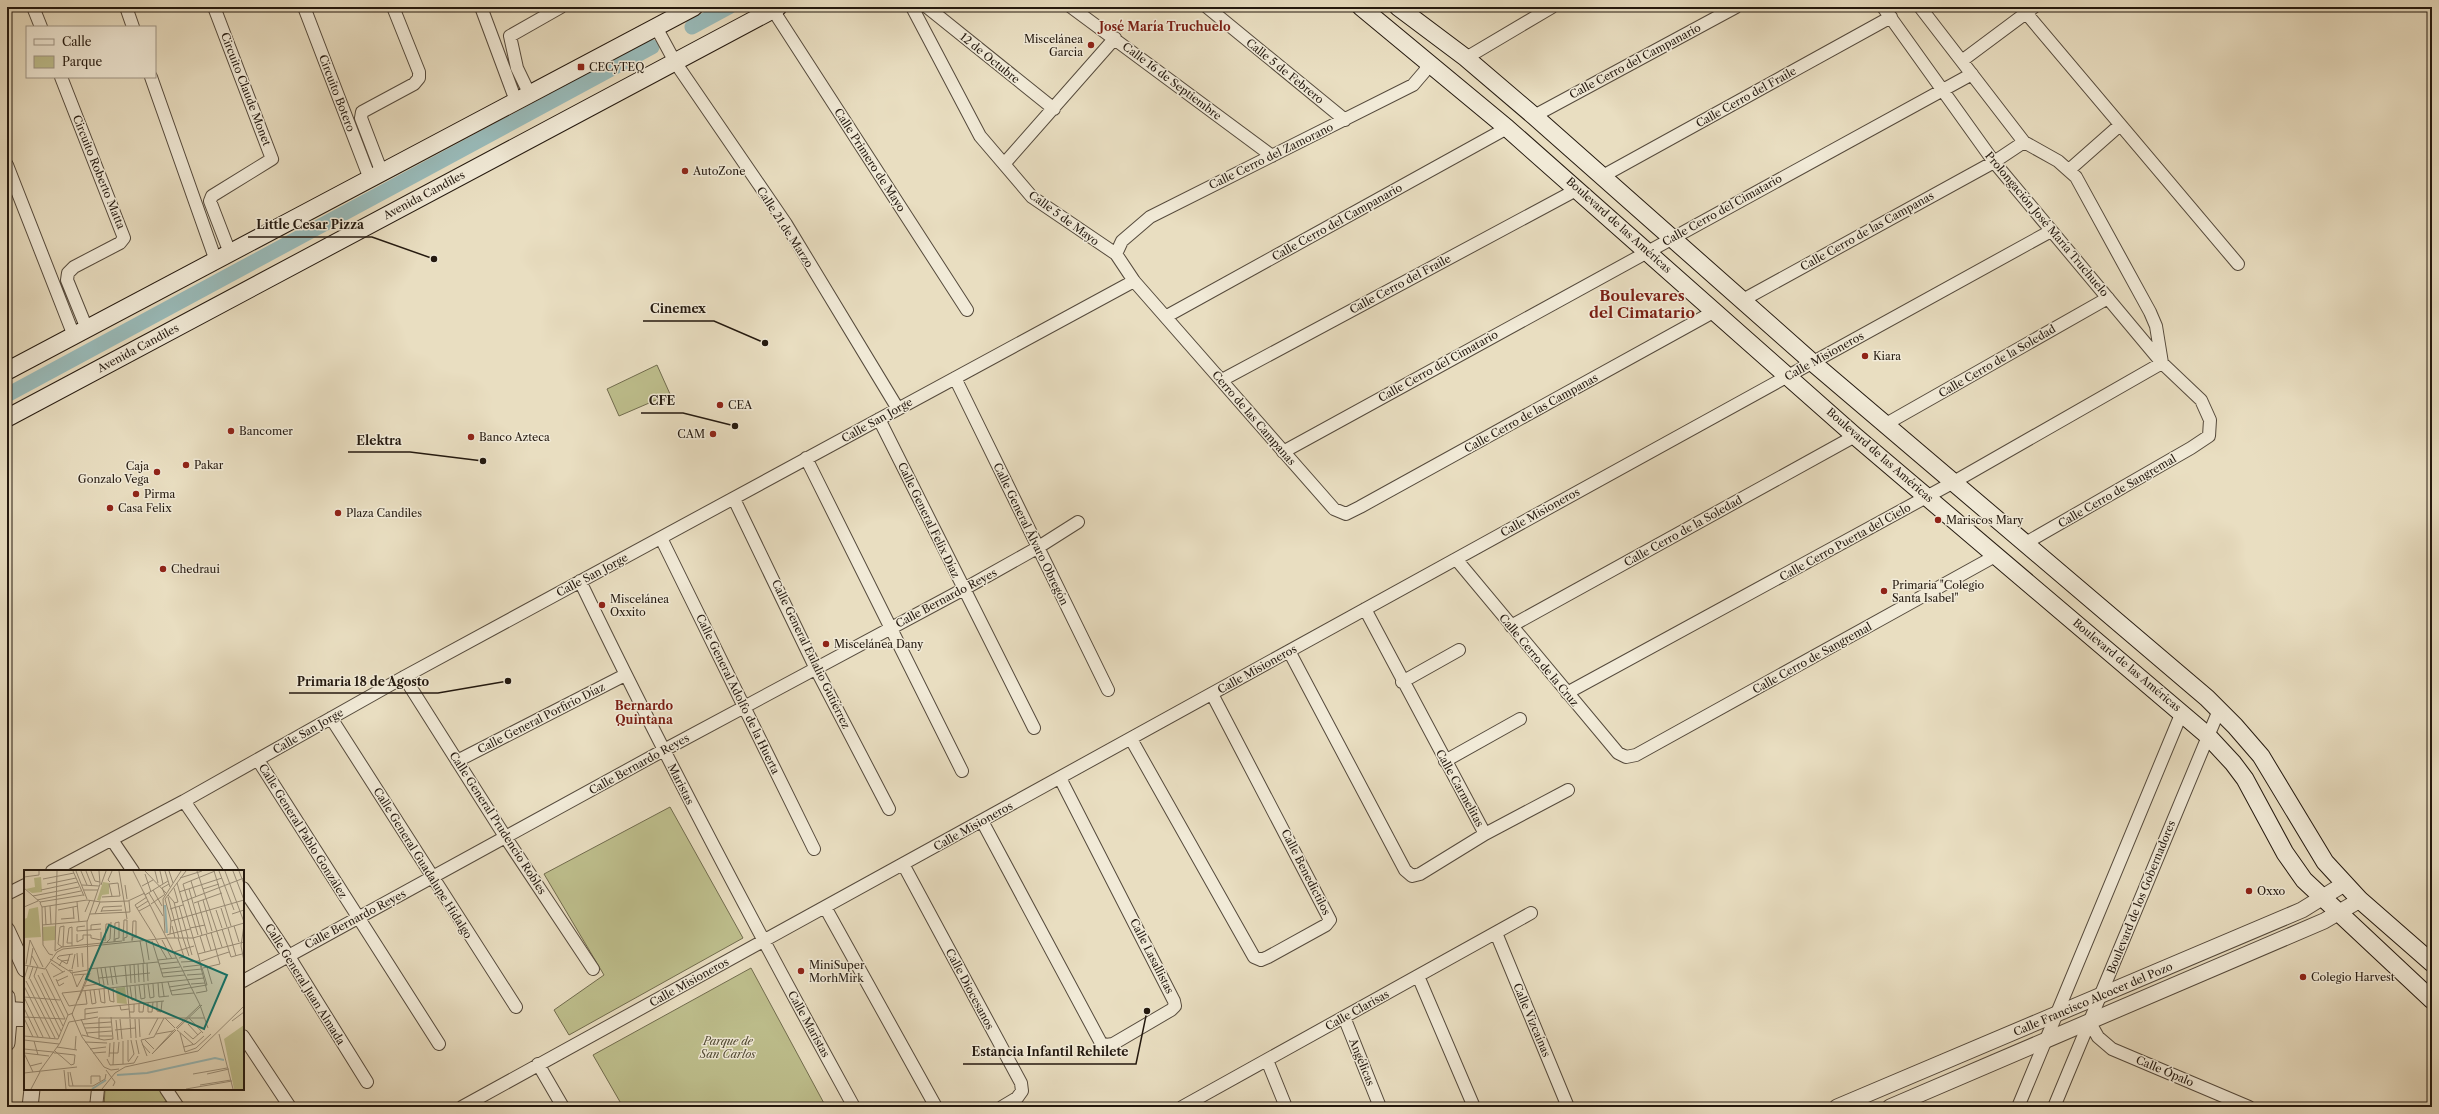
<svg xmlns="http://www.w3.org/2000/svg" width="2439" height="1114" font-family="'Libre Caslon Text',serif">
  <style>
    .green { fill: #bebf8d; stroke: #716c4e }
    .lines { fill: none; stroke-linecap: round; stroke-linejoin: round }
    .canal { stroke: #99bbba; stroke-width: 15 }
    .minor-casing { stroke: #554a3c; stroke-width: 14 }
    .tertiary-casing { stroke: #554a3c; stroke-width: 17 }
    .secondary-casing { stroke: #24190f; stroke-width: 19 }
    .minor { stroke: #f1ead7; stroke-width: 12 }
    .tertiary { stroke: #f1ead7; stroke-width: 15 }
    .secondary { stroke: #f1ead7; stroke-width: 17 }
    .poi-dot { fill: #8f2418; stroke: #f1ead7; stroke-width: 1.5 }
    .labels { text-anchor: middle; stroke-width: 3; stroke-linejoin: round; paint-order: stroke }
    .poi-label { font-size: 11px; fill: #24190f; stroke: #f1ead7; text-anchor: start }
    .street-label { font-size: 11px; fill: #24190f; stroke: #f1ead7 }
    .park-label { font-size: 11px; font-style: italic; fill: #524b35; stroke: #f1ead7 }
    .neighbourhood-label { font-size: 12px; font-weight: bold; fill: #7a1f14; stroke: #f1ead7 }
    .district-label { font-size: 15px; font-weight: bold; fill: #7a1f14; stroke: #f1ead7 }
    .inset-river { fill: none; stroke: #99bbba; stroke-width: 2 }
    .inset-road { fill: none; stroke: #9a8f7a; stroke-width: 1 }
    .view { fill: #0f766e; fill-opacity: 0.15; stroke: #0f766e; stroke-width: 2 }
    .inset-edge { fill: none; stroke: #24190f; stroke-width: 2 }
    .leader { fill: none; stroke: #24190f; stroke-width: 1.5 }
    .callout-dot { fill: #24190f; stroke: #f1ead7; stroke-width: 1.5 }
    .callout-label { font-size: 12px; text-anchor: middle; font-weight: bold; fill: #24190f; stroke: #f1ead7; stroke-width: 3; stroke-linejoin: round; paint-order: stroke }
  </style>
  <rect width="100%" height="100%" fill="#e9dec1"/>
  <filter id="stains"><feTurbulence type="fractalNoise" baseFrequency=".005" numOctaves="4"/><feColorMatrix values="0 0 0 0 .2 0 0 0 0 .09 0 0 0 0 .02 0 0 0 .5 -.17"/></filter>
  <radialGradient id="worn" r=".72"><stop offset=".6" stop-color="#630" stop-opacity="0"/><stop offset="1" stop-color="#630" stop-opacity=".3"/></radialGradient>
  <path class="green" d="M657 365 670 394 619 416 607 389Z
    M670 807 743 938 569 1035 554 1010 604 975 544 874Z
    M751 968 826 1107H623L593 1055Z
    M105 1089H159L167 1101 154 1107H104Z"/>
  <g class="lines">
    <path class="canal" d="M692 27 729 7
      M7 395 652 47"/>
    <g class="minor-casing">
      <path id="minor" d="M33 7 41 27
        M126 7 133 27
        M214 7 272 159 212 196 210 201 230 253
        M304 7 370 179
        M481 7 516 101
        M912 7 980 136 1032 197 1116 254 1134 281 1334 509 1346 514 1360 507 1715 311
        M927 7 1054 109
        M1071 7 1272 156
        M1207 7 1345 120
        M1883 7 1994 162 2162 363 2201 400 2210 420 2209 436 2191 448 2024 544
        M773 10 967 310
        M2026 13 2238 264
        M656 27 675 62 786 224 898 409
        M1466 58 1552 7
        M1963 60 2034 7
        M61 77 124 238 120 243 74 267 68 273 67 280 87 329
        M151 77 216 261
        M530 95 517 68 510 36 561 7
        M1534 116 1736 7
        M1004 164 1115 38
        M7 165 74 336
        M2069 170 2120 125
        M382 173 361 118 362 112 414 84 419 78V72L393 7
        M1601 177 1891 17
        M1116 254 1122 241 1150 217 1413 85 1425 71 1428 61
        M1741 301 1994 162 2024 142
        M1167 316 1507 128
        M955 378 1108 690
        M1222 380 1578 189
        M879 419 1034 728
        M1886 424 2108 298
        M1283 452 1972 74
        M806 458 962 771
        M734 499 816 669 889 809
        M661 538 814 849
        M1456 559 1618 753 1626 757 1636 755 1997 555
        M580 581C666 760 759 934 854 1107
        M1365 609 1485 834
        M1511 626 1855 436
        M1289 651 1405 870 1412 876 1420 874 1485 834 1568 790
        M404 677 506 838 593 969
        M1402 682 1459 650
        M1567 693 1952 483 2162 363 2156 326 2150 312 2076 177 2058 161 2024 142 1920 7
        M331 718 516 1007
        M1131 739 1254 957 1261 960 1268 957 1326 925 1330 920 1212 694
        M258 760 439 1044
        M457 761 625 675
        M1445 761 1520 719
        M184 801 232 871
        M982 821 1101 1043 1106 1045 1113 1044 1171 1010 1175 1006 1174 1001 1060 778
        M112 840 133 871
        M903 864 1021 1083 1022 1091 1017 1098 1002 1107
        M52 871 184 801 404 677 1134 281
        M243 888 288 955 367 1082
        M7 894 25 885
        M825 907 936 1107
        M1496 933 1568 1107
        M1418 976 1474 1107
        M243 981 664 750 964 589 1037 548 1078 522
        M9 1008 25 1009
        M1344 1017 1380 1107
        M9 1020H25
        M2090 1023 2098 1037 2112 1049 2249 1107
        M243 1036 290 1107
        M1267 1060 1286 1107
        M538 1064 563 1107
        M166 1089 178 1107
        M96 1107 98 1089
        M462 1107 2051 231
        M1182 1107 1531 913
        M2018 1107 2182 712
        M2054 1107 2219 710"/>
    </g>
    <g class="tertiary-casing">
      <path id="tertiary" d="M7 930 25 969
        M7 997 9 1020 7 1043
        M30 1107 32 1089
        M1837 1107 2302 910 2344 884
        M1890 1107 2324 921 2360 900"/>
    </g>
    <g class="secondary-casing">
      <path id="secondary" d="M1361 7 1507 128 1855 436 2207 735 2233 763 2245 779 2285 853 2304 880 2432 1000
        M1398 7 1466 58 1534 116 1812 362 2207 698 2235 726 2261 756 2325 862 2360 900 2432 963
        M7 371 694 7
        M7 418 778 7"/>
    </g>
    <use href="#minor" class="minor"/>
    <use href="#tertiary" class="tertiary"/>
    <use href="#secondary" class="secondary"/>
  </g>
  <g class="poi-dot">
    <circle cx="1091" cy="45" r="4"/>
    <rect x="577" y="63" width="8" height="8" rx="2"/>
    <circle cx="685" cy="171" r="4"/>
    <circle cx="1865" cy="356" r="4"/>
    <circle cx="720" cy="405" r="4"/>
    <circle cx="231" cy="431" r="4"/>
    <circle cx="713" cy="434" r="4"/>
    <circle cx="471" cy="437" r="4"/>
    <circle cx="186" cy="465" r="4"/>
    <circle cx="157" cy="472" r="4"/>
    <circle cx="136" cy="494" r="4"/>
    <circle cx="110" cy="508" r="4"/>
    <circle cx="338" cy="513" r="4"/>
    <circle cx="1938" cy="520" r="4"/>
    <circle cx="163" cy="569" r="4"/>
    <circle cx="1884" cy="591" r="4"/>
    <circle cx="602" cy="605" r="4"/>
    <circle cx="826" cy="644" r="4"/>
    <circle cx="2249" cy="891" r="4"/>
    <circle cx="801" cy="971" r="4"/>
    <circle cx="2303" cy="977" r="4"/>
  </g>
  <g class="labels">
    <g class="poi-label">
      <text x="1083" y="43" text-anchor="end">Miscelánea<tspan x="1083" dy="13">Garcia</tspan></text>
      <text x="589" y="71">CECyTEQ</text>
      <text x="693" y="175">AutoZone</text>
      <text x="1873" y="360">Kiara</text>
      <text x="728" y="409">CEA</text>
      <text x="239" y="435">Bancomer</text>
      <text x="705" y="438" text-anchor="end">CAM</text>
      <text x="479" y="441">Banco Azteca</text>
      <text x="194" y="469">Pakar</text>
      <text x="149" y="470" text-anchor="end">Caja<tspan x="149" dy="13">Gonzalo Vega</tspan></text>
      <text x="144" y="498">Pirma</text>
      <text x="118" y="512">Casa Felix</text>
      <text x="346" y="517">Plaza Candiles</text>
      <text x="1946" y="524">Mariscos Mary</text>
      <text x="171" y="573">Chedraui</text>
      <text x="1892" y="589">Primaria "Colegio<tspan x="1892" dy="13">Santa Isabel"</tspan></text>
      <text x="610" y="603">Miscelánea<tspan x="610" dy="13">Oxxito</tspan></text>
      <text x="834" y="648">Miscelánea Dany</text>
      <text x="2257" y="895">Oxxo</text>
      <text x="809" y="969">MiniSuper<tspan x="809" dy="13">MorhMirk</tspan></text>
      <text x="2311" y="981">Colegio Harvest</text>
    </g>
    <g class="street-label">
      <text transform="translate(990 58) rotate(39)" y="4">12 de Octubre</text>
      <text transform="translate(1635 61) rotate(-28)" y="4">Calle Cerro del Campanario</text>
      <text transform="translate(1285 71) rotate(39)" y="4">Calle 5 de Febrero</text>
      <text transform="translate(1172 81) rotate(37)" y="4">Calle 16 de Septiembre</text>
      <text transform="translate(246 89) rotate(69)" y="4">Circuito Claude Monet</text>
      <text transform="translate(337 93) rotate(69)" y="4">Circuito Botero</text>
      <text transform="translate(1746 97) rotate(-29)" y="4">Calle Cerro del Fraile</text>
      <text transform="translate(1271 156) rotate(-26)" y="4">Calle Cerro del Zamorano</text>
      <text transform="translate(870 160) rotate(57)" y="4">Calle Primero de Mayo</text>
      <text transform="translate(99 172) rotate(68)" y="4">Circuito Roberto Matta</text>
      <text transform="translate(424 195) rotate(-28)" y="4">Avenida Candiles</text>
      <text transform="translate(1722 210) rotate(-29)" y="4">Calle Cerro del Cimatario</text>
      <text transform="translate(1064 218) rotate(36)" y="4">Calle 5 de Mayo</text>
      <text transform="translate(1337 222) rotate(-29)" y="4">Calle Cerro del Campanario</text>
      <text transform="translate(2047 224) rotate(50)" y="4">Prolongación José María Truchuelo</text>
      <text transform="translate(1619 225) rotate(42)" y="4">Boulevard de las Américas</text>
      <text transform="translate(785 227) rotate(57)" y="4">Calle 21 de Marzo</text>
      <text transform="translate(1867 231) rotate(-29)" y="4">Calle Cerro de las Campanas</text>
      <text transform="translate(1400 284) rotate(-28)" y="4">Calle Cerro del Fraile</text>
      <text transform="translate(138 348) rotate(-28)" y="4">Avenida Candiles</text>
      <text transform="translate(1824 356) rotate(-29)" y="4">Calle Misioneros</text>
      <text transform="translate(1997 361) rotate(-30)" y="4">Calle Cerro de la Soledad</text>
      <text transform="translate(1438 366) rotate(-29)" y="4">Calle Cerro del Cimatario</text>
      <text transform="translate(1531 413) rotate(-29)" y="4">Calle Cerro de las Campanas</text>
      <text transform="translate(1254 418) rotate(49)" y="4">Cerro de las Campanas</text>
      <text transform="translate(877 420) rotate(-29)" y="4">Calle San Jorge</text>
      <text transform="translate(1880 455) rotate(41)" y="4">Boulevard de las Américas</text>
      <text transform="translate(2117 491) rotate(-30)" y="4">Calle Cerro de Sangremal</text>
      <text transform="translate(1540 512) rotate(-29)" y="4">Calle Misioneros</text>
      <text transform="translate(929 520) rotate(64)" y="4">Calle General Felix Díaz</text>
      <text transform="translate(1683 531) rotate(-29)" y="4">Calle Cerro de la Soledad</text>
      <text transform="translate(1031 534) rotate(64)" y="4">Calle General Álvaro Obregón</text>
      <text transform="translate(1845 542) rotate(-29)" y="4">Calle Cerro Puerta del Cielo</text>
      <text transform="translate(592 575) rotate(-28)" y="4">Calle San Jorge</text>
      <text transform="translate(946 598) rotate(-28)" y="4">Calle Bernardo Reyes</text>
      <text transform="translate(811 654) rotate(64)" y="4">Calle General Eulalio Gutiérrez</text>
      <text transform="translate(1812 658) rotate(-29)" y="4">Calle Cerro de Sangremal</text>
      <text transform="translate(1539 660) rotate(50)" y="4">Calle Cerro de la Cruz</text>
      <text transform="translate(2127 665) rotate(40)" y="4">Boulevard de las Américas</text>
      <text transform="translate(1257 669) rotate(-29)" y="4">Calle Misioneros</text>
      <text transform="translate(738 694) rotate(64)" y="4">Calle General Adolfo de la Huerta</text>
      <text transform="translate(541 718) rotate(-27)" y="4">Calle General Porfirio Díaz</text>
      <text transform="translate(308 731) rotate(-30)" y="4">Calle San Jorge</text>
      <text transform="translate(639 764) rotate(-29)" y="4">Calle Bernardo Reyes</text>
      <text transform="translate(681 784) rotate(63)" y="4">Maristas</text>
      <text transform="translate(1460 788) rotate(61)" y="4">Calle Carmelitas</text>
      <text transform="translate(498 823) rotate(57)" y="4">Calle General Prudencio Robles</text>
      <text transform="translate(973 826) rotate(-29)" y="4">Calle Misioneros</text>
      <text transform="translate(303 831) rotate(58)" y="4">Calle General Pablo González</text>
      <text transform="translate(423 863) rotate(58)" y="4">Calle General Guadalupe Hidalgo</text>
      <text transform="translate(1306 872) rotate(63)" y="4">Calle Benedictilos</text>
      <text transform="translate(2141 897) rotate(-68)" y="4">Boulevard de los Gobernadores</text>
      <text transform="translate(355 919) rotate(-28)" y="4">Calle Bernardo Reyes</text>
      <text transform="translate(1152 956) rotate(63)" y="4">Calle Lasallistas</text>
      <text transform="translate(689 982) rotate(-29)" y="4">Calle Misioneros</text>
      <text transform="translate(305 984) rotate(58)" y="4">Calle General Juan Almada</text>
      <text transform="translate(970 989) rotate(62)" y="4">Calle Diocesanos</text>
      <text transform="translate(2093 999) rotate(-23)" y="4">Calle Francisco Alcocer del Pozo</text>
      <text transform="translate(1357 1010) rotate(-29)" y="4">Calle Clarisas</text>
      <text transform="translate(1532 1020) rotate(67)" y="4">Calle Vizcaínas</text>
      <text transform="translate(809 1024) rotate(61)" y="4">Calle Maristas</text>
      <text transform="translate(1362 1062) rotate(68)" y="4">Angélicas</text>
      <text transform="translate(2165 1071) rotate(23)" y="4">Calle Ópalo</text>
    </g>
    <g class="park-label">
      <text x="728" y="1045">Parque de<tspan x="728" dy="13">San Carlos</tspan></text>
    </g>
    <g class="neighbourhood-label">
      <text x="1165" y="31">José María Truchuelo</text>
      <text x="644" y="710">Bernardo<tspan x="644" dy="14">Quintana</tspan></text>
    </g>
    <g class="district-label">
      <text x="1642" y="301">Boulevares<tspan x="1642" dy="17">del Cimatario</tspan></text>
    </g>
  </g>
  <g transform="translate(24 870)">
    <rect width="220" height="220" fill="#e9dec1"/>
    <path d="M17 7 18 22 8 23 2 19 11 17 10 8ZM79 12 85 13V24L78 25 76 31 73 30ZM14 37 17 67 0 68V49L3 48 5 39ZM32 56 31 70 19 71 18 57ZM101 117 103 134 93 133 92 118ZM220 155V219H210L200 169Z" fill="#bebf8d"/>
    <path class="inset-river" d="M141 35 143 63M93 205 123 203 191 188 200 190M68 219 82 210"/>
    <path class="inset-road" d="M49 1 60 26M52 1 63 29M57 1 63 15M62 1 68 16M67 1 71 11 76 12M75 1 76 14 63 52 64 104 48 144 58 167 80 197M95 1 103 49M109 1 176 135 184 158M121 1 142 23M131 1 134 13M136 1 139 14M141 1 146 17M145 1 149 13M173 1 198 77M190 1 207 56M195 1 210 40M201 1 220 52M209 1 220 30M215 1 220 14M121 4 127 22M0 7 15 5V1M156 8 178 1M19 9 50 3M167 11 172 27M86 12 84 10 88 1M23 14 52 8M58 15 75 16M77 15 82 1M101 15 103 29M118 16 129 10M0 18 17 33M150 18 154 32 150 33M165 19 178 65M179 19 195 14M17 20 54 12M60 20H74M129 20 138 36M155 22 198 8M125 23 139 46M121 25 144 11M141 25 138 18 145 14M144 25 150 32 159 68M9 26 55 17M78 27 96 26 94 13 85 14 88 26M123 27 111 35 132 69M144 27 155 68M13 30 57 21M179 30 188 61M16 32 59 25M53 32 55 52M158 32 220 8M174 32 183 63M16 33 18 37 63 30 77 32 104 31 121 23M170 33 198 23M127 34 140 25M26 36 27 54M155 36 164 68M0 37 14 31M18 37 19 75 25 84 29 85M21 37 22 55M49 37 50 49M113 38 124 31M197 38 203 57M146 39 159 35M34 40 54 36M192 40 198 58M77 41 98 40M115 41 126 35M61 42 66 30M77 42 79 37 98 36M66 44 106 42 105 31M71 44 76 32M208 44 220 40M37 49 50 48M147 51 220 30M18 55 63 51M220 55 217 76 220 91M148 56 151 68M210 56 215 72M166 58 181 55M204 58 212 86M198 59 207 87 218 84M67 60V55L77 54M53 61 77 59M53 61V57L61 56M141 63 139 29 157 1M53 64V72L59 69V65M146 64 166 59M182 64 187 80M59 65H67V68L77 70V62M143 65 146 64 147 51 141 29 162 1M174 65 159 14 191 1M176 66 181 82M144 68H169L220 53M154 68 160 87 155 88M159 68 165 86M163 68 168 85M6 70 19 97M132 70 143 89M138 70 148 89M81 71 82 54H86M99 71 100 50H103V67L100 68V71M108 71 109 51H112V67H109L108 70M116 71 120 93M122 71 125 90M128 71 139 107 161 105M90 72 91 53 95 52V68L91 69V72M48 73H43L45 58 48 57V76M82 73 86 69 87 52M38 77 34 74 36 57 40 56 39 77M31 81 33 1M31 81 38 77 98 71M150 82 170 76M53 83 54 97M58 83 59 97M46 84 43 94 33 88 35 86 49 84M174 84 220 72M8 86 14 97M26 89 45 101M134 90 152 88M177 91 205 82M157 92 175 91M27 93 39 102M119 93 120 112M123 93 124 111M2 94 6 70M110 94 111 113M114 94 115 112M135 94 154 92M0 95 21 99 33 82 39 79 144 68M6 95 9 78M101 95 106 148M106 95 107 113M35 96 38 91 45 90M90 96 93 114M81 97 84 115M86 97 89 115M159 97 176 95M183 97 188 114M13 98 10 106 37 161M73 98 76 116M77 98 80 115M179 98 196 94 187 62M22 99 44 145M48 99 51 84M64 99 134 92M137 99 156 97M49 101 45 100 47 103 64 100M18 103 41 149M48 103 53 117M138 103 178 99M14 105 39 156M50 105 63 104M163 105 178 104M29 107 41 101M75 108 126 103M0 109 4 96M5 109 9 97M6 109 35 167M32 109 35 116 40 113M2 111 31 168M33 111 44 106M144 112 148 125 170 123M134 113 135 127 145 126M138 113 140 126M124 114 126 128 130 127 129 114M167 114 181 113M115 115 117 129 121 128 120 115M0 116 26 168M61 116 73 114M106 116 108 130 112 129 111 116M53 117 60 104M145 117 166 114M84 118 86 131 90 132 89 118M75 119 77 132 81 133 80 119M66 120 68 134 72 133 70 120M146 121 183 115 153 13M172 123 183 121 175 90M0 127 19 167M0 127 36 130M54 130 66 103M133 132V141L137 142 138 131M124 133V142H128L129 132M115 134V142H119L120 133M51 135 45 136 38 123 180 108M52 135 63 134 61 121M96 136 97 140 105 139M0 138 14 167M105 142H110V134M61 144 74 142M0 147 41 149M0 148 9 167M75 148H180M75 148V169M141 148 151 158M165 148 179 163M57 149 64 166M61 149V139L140 131M96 149 98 169M106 149 107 168M111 149 112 168M115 149 116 167M92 150 94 170M208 151 220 142M59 154 87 152M164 154 174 165M61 158 87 157M152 158 176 135M153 159 178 135M91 160 111 158M153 160 169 174M160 161 169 169 177 162M62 163 88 161M156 163 161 182 172 178 187 164M132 164 149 161M195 164 209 219M58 165 80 170 89 169 87 147M125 165 134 148M0 166 34 169 44 145 49 143M75 166H88M0 170 35 174M112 170 115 184M121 170 130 179M10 171 14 185M61 172 83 173M118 174 126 183M33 177 53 180M160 177 171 174 180 166M0 179 29 182M66 179 82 177M51 180 52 166M29 182 30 183H33L51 185 50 194 47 195 38 187 33 183 31 181M0 183 25 186M0 183 9 202M69 183 82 182M85 183H94L95 172M128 184 151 159M128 184 152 160M123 186 117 170 130 167 140 148M85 187 86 173M83 189 86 195 102 194 110 193 114 186M104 191V170M104 192 110 184 107 170M99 194V171M89 195 90 172M6 196 18 193M80 197 87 200 95 199M40 200 42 219M82 200 91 212 89 216M15 202 36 173 45 152 74 147M44 202 45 216H69L81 209 82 204M46 202 49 216M0 203 53 197M169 204 203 198M183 204 205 199M67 214V206H76V211M176 215 207 210M7 219 16 202M78 219 91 203 101 197 174 181 220 136M162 219 208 211"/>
    <path class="view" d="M85 55 203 105 180 159 62 109Z"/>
    <rect width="220" height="220" class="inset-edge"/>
  </g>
  <path class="leader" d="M434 259L372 237H248M765 343L714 321H643M735 426L683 413H641M483 461L410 452H348M508 681L438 693H289M1147 1011L1136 1064H963"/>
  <g class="callout-dot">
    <circle cx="434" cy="259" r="4"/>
    <circle cx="765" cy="343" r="4"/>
    <circle cx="735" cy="426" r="4"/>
    <circle cx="483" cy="461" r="4"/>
    <circle cx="508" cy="681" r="4"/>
    <circle cx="1147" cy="1011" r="4"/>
  </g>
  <g class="callout-label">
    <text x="310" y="229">Little Cesar Pizza</text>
    <text x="678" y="313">Cinemex</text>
    <text x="662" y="405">CFE</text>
    <text x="379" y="445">Elektra</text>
    <text x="363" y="686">Primaria 18 de Agosto</text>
    <text x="1050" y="1056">Estancia Infantil Rehilete</text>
  </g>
  <rect width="2439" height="1114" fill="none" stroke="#e9dec1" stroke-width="24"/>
  <rect x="8" y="8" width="2423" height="1098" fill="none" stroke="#24190f" stroke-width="2"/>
  <rect x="12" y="12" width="2415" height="1090" fill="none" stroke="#24190f"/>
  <rect x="26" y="26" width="130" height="52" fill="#f1ead7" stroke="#9f9687"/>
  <rect x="34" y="39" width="20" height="6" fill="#f1ead7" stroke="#9f9687"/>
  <text x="62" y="46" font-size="12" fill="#24190f">Calle</text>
  <rect x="34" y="56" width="20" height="12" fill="#bebf8d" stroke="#9f9687"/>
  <text x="62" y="66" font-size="12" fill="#24190f">Parque</text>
  <rect width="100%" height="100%" filter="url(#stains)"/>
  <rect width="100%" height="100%" fill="url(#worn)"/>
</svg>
